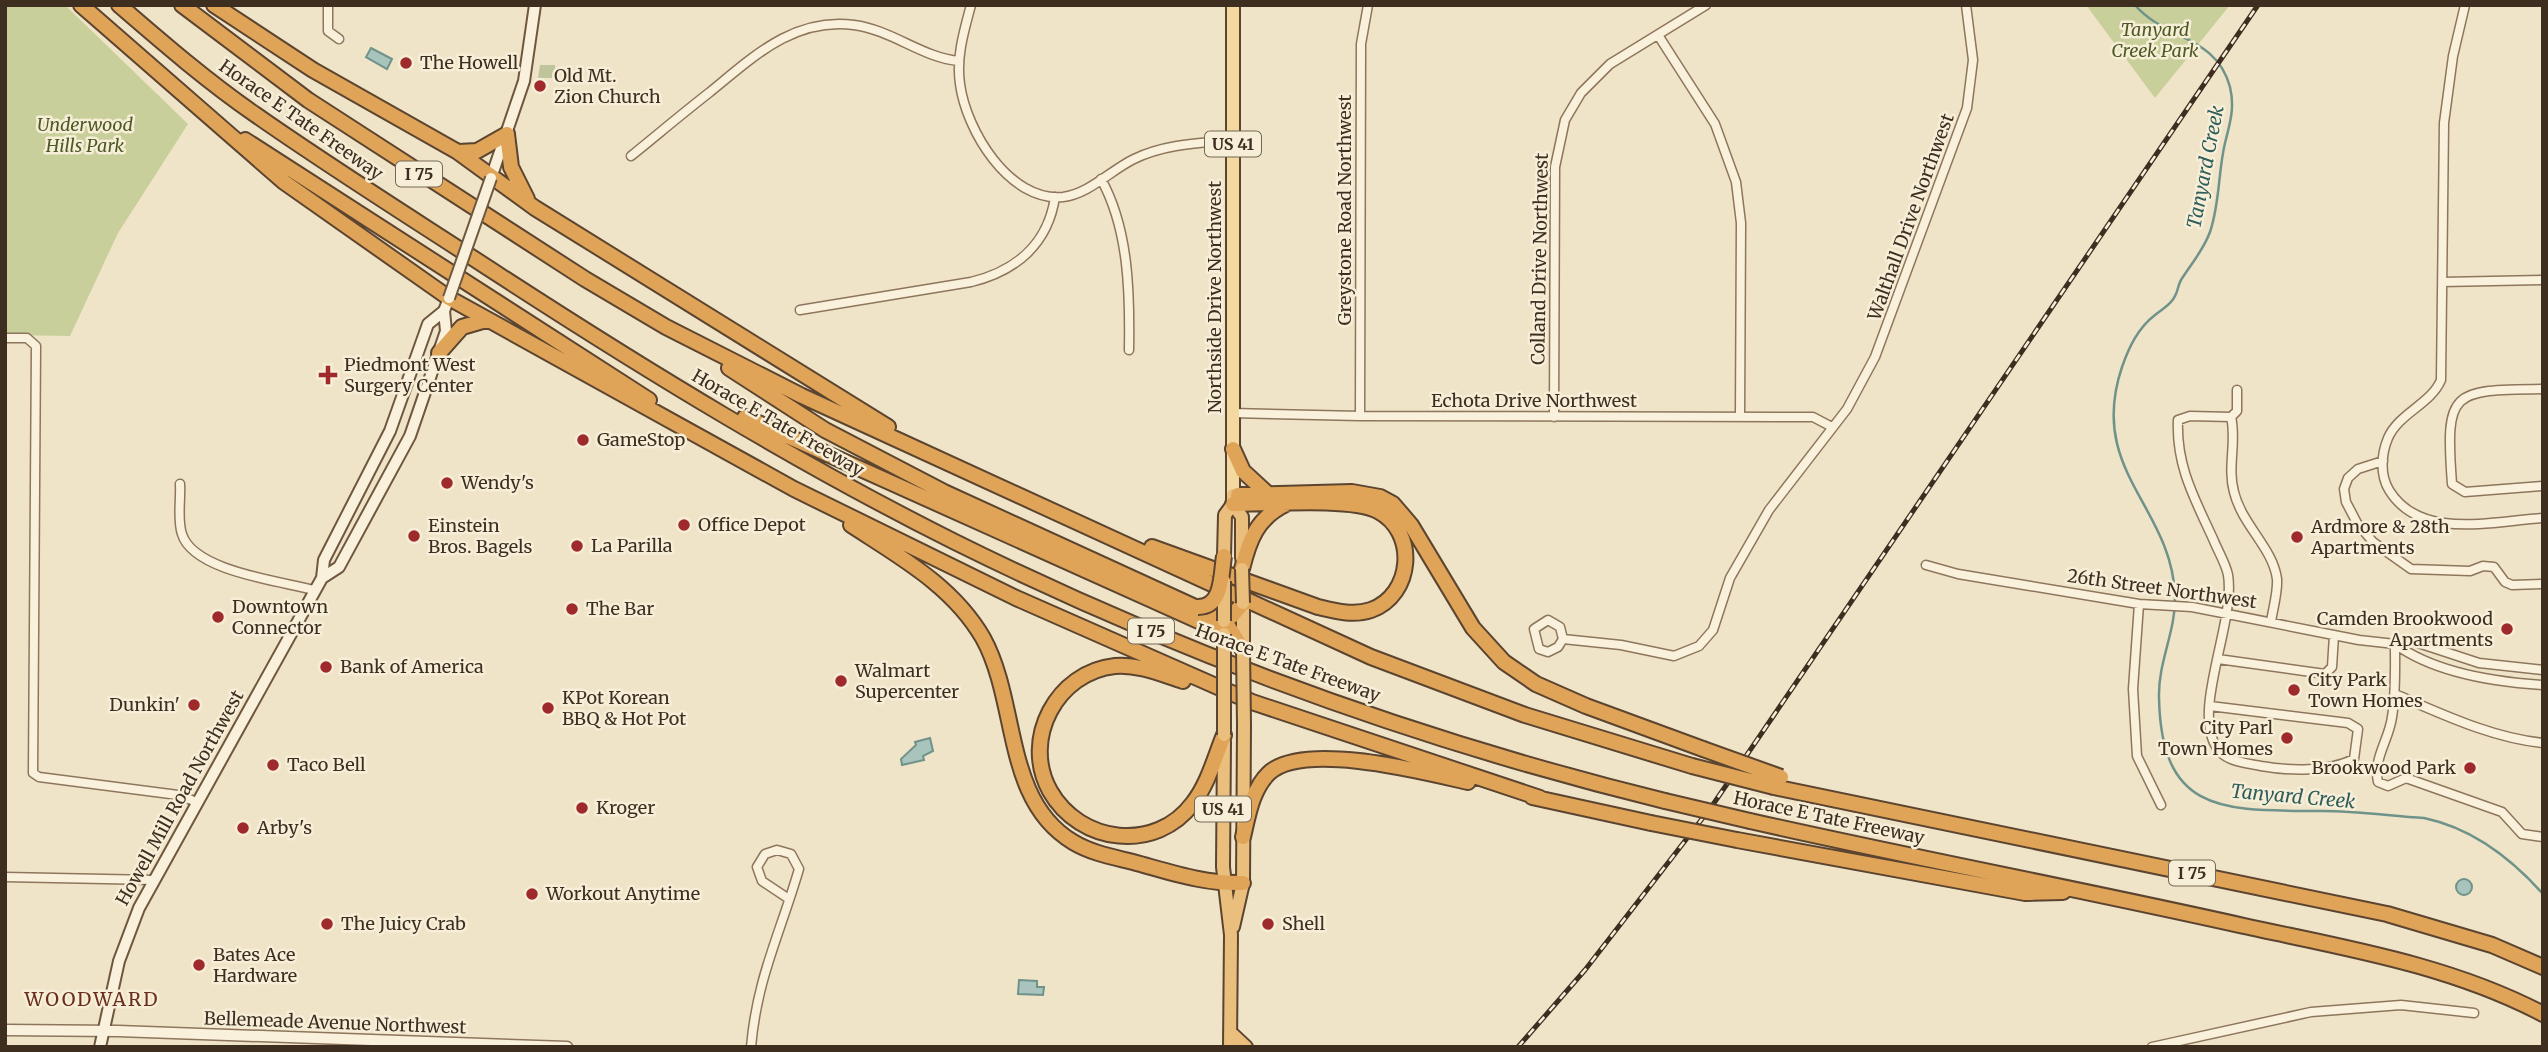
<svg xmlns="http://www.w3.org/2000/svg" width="2548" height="1052" font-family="Merriweather,serif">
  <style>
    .green { fill: #c9cf9b }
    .cemetery { fill: #bfc49a }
    .water { fill: #a9c4bc; stroke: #6f938a; stroke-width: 2 }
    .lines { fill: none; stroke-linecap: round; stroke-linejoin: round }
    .stream { stroke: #6f938a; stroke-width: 2.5 }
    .minor-casing { stroke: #8d765c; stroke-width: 11 }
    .tertiary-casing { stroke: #8d765c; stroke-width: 13 }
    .secondary-casing { stroke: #6f573f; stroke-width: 14 }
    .primary-casing { stroke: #5b4430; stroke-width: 16 }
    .trunk-casing { stroke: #5b4430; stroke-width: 16 }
    .motorway-casing { stroke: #5b4430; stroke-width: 18 }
    .minor { stroke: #faf1dc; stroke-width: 8 }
    .tertiary { stroke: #faf1dc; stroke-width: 10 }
    .secondary { stroke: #faf1dc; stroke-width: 10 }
    .primary { stroke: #f3d9a0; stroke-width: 12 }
    .trunk { stroke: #eabe7c; stroke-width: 12 }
    .motorway { stroke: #e0a458; stroke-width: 14 }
    .rail-casing { stroke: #3d2e20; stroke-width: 5 }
    .rail { stroke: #f7eed8; stroke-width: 2.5; stroke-dasharray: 8; stroke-linecap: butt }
    .secondary-bridge-casing { stroke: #6f573f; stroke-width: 14; stroke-linecap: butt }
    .trunk-bridge-casing { stroke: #5b4430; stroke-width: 16; stroke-linecap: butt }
    .motorway-bridge-casing { stroke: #5b4430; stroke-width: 18; stroke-linecap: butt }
    .secondary-bridge { stroke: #faf1dc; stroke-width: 10 }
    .trunk-bridge { stroke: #eabe7c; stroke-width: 12 }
    .motorway-bridge { stroke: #e0a458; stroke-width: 14 }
    .poi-dot { fill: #9e2a2b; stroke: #f7eed8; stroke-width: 2.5 }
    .labels { text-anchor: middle; stroke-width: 5; stroke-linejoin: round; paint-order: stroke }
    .shield { fill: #f7eed8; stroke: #756857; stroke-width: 2 }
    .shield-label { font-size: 16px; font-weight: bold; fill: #3d2e20 }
    .park-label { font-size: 18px; font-style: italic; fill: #4d5a26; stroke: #f7eed8 }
    .poi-label { font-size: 18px; fill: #3d2e20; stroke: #f7eed8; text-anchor: start }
    .street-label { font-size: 18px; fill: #3d2e20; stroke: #f7eed8 }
    .water-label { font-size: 19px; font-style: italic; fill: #2f5d5a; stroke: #f7eed8 }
    .neighbourhood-label { font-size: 19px; letter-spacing: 2px; fill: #6b2e1e; stroke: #f7eed8 }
  </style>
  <rect width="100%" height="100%" fill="#f0e4c8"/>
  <path class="green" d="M5 5H65L188 124 118 233 70 336 5 335Z
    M2086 5H2230L2155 98Z"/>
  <path class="cemetery" d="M540 65H555V78H538Z"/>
  <path class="water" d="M371 48 392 59 387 69 366 57Z
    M930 738 933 751 923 756 924 760 902 765 901 759 916 745 915 742Z
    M2456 887a8 8 0 1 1 16 0a8 8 0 1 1-16 0Z
    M1019 980 1037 981V987H1044L1043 995 1018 994Z"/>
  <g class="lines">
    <path class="stream" d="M2135 5C2166 41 2216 35 2230 87 2235 108 2230 123 2225 143 2218 172 2220 203 2210 232 2203 251 2191 264 2181 280 2178 285 2178 291 2175 296 2171 305 2162 309 2155 315 2138 328 2129 347 2122 367 2087 471 2172 506 2175 596 2176 631 2158 662 2159 697 2161 817 2227 810 2322 811 2356 811 2391 816 2424 818 2472 828 2511 858 2543 894"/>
    <g class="minor-casing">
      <path id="minor" d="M328 5V31L339 39
        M971 5C964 31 956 57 960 84 966 130 1009 202 1063 197 1089 194 1111 170 1134 159 1164 144 1200 143 1233 140
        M2465 5 2453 56 2444 123 2441 380C2431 404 2399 413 2388 438 2381 455 2380 475 2389 490 2420 541 2493 521 2543 518
        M1658 35 1715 124 1736 182 1741 223 1740 417
        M631 156C657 135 683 113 710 92 753 57 794 17 854 25 892 30 923 58 959 61
        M1101 179C1129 229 1130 294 1129 350
        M2442 282 2543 280
        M800 310 971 282C1016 271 1048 244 1055 197
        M5 338H27L36 346 33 773 39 777 178 795 197 802
        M2543 389C2451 390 2445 390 2452 484L2465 492 2543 486
        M1232 413 1360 416 1813 417 1832 427
        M1360 416 1361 44 1368 5
        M1554 417 1555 167 1565 120 1581 93 1610 64 1706 5
        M2231 417 2237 411V390
        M2383 461 2358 469 2348 478 2344 489 2346 502 2357 523 2373 542 2411 569 2470 571 2483 566 2494 567 2505 582 2512 585 2543 584
        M180 484C181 499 177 520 182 534 193 571 280 581 314 590
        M1926 565 1958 574 2139 604 2192 607 2359 640 2395 644 2412 641 2479 663 2543 670
        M2139 604 2133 689 2137 756 2161 805
        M1563 639 1560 627 1548 620 1534 629 1539 649 1548 652 1558 647 1563 639 1621 645 1674 656 1699 646 1713 630 1730 578 1769 510 1847 409 1875 357 1967 108 1973 60 1966 5
        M2395 644C2395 669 2396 693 2392 717 2389 740 2373 758 2378 782L2388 786 2406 778 2502 812 2522 834 2543 837
        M2395 644C2435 673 2494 682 2543 685
        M2218 659 2325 674 2332 667 2334 635
        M2395 694C2442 714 2492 738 2543 743
        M2210 706 2348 723 2358 729 2354 759C2328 772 2290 771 2261 766 2246 763 2226 762 2217 748 2191 711 2236 622 2228 575 2226 564 2218 551 2214 541 2195 499 2176 467 2178 420L2190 416 2231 417C2237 441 2227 467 2234 492 2242 525 2273 548 2277 579 2278 592 2273 608 2271 622
        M5 877 154 880
        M751 1047C757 978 780 934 799 869L791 854 777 850 765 854 757 867 762 881 789 899
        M2152 1047 2311 1012 2401 1005 2474 1013"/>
    </g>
    <g class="tertiary-casing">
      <path id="tertiary" d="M5 1030 118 1031 567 1047"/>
    </g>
    <g class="secondary-casing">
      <path id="secondary" d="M491 178 524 81 535 5
        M322 578 339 567 410 436 446 331 444 311
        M100 1047 119 961 139 908 322 578 324 560 390 431 428 324 444 311 449 298"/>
    </g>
    <g class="primary-casing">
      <path id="primary" d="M1233 495V5"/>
    </g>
    <g class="trunk-casing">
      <path id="trunk" d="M1233 495V504L1242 517V558
        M1224 556 1225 515 1233 504
        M1243 603V650
        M1224 742 1223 867 1231 935 1230 1047
        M1233 927 1243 883 1244 725
        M1230 1032 1246 1047"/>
    </g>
    <g class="motorway-casing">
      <path id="motorway" d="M81 5 284 182 449 298 794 489 1016 598 1252 702
        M119 5C163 43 208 82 256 115 336 171 418 222 499 275 647 371 797 463 955 542 1181 654 1420 741 1665 801
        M182 5 308 100 585 279 666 327 802 396 1371 657 1525 715 1692 766
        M214 5 313 70 458 152 535 208 888 427
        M507 134 511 167 527 199
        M245 140 649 400
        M458 152 477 151 507 134
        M439 353 462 327 486 320
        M729 368 825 430 944 492 1217 617 1228 626 1243 650
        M745 417 1221 631
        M1233 449 1243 471 1268 494
        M1238 495 1352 492 1380 497 1393 504 1411 525 1473 628 1504 662 1536 684 1586 706 1703 749
        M851 525C900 557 953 586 983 638 1019 703 1003 800 1073 842 1091 853 1113 857 1133 862 1170 872 1204 884 1243 883
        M1152 547 1318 607C1335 611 1353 616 1371 610 1413 595 1418 532 1378 511 1351 497 1266 504 1233 504
        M1242 569C1249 540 1257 518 1286 504
        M1216 624 1232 616 1243 603
        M1183 681C1161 674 1138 664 1115 666 1057 672 1021 739 1050 791 1080 844 1156 853 1193 803 1208 784 1215 757 1224 735
        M1246 700 1540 798
        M1774 787 2387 914 2492 945 2543 967
        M1532 797 1651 823
        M1750 821C1914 858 2079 889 2244 926 2345 948 2450 965 2543 1014
        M1243 837C1248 816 1252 789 1269 773 1304 741 1424 772 1468 782
        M1737 840 2025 893 2063 892"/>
    </g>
    <use href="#minor" class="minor"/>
    <use href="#tertiary" class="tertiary"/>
    <use href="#secondary" class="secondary"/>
    <use href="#primary" class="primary"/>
    <use href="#trunk" class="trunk"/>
    <use href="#motorway" class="motorway"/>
    <g class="rail-casing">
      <path id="rail" d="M1518 1047 1585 970 1712 806 2258 5"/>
    </g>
    <use href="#rail" class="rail"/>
    <g class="secondary-bridge-casing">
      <path id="secondary-bridge" d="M449 298 491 178"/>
    </g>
    <g class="trunk-bridge-casing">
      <path id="trunk-bridge" d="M1242 569 1243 603
        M1224 621V581
        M1243 650 1244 725
        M1224 735V634"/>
    </g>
    <g class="motorway-bridge-casing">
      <path id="motorway-bridge" d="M1198 607C1223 607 1221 575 1224 556
        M1703 749 1781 777
        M1692 766 1774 787
        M1665 801 1750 821
        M1651 823 1737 840"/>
    </g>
    <use href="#secondary-bridge" class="secondary-bridge"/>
    <use href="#trunk-bridge" class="trunk-bridge"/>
    <use href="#motorway-bridge" class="motorway-bridge"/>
  </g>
  <g class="poi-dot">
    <circle cx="406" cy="63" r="7"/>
    <circle cx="540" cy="86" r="7"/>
    <path d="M324.5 364.5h7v7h7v7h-7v7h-7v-7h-7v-7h7z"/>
    <circle cx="583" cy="440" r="7"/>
    <circle cx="447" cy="483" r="7"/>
    <circle cx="684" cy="525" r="7"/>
    <circle cx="414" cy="536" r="7"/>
    <circle cx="2297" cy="537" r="7"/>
    <circle cx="577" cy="546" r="7"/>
    <circle cx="572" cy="609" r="7"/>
    <circle cx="218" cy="617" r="7"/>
    <circle cx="2507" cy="629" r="7"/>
    <circle cx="326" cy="667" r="7"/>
    <circle cx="841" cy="681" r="7"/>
    <circle cx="2294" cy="690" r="7"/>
    <circle cx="194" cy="705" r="7"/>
    <circle cx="548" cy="708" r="7"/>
    <circle cx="2287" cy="738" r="7"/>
    <circle cx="273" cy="765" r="7"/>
    <circle cx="2470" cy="768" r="7"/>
    <circle cx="582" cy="808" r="7"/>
    <circle cx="243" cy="828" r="7"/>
    <circle cx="532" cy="894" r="7"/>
    <circle cx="327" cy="924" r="7"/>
    <circle cx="1268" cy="924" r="7"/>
    <circle cx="199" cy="965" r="7"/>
  </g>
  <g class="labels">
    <g class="shield">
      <rect x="1205" y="131.5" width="56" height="25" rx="5"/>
      <rect x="396" y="161.5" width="46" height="25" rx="5"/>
      <rect x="1128" y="618.5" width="46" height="25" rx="5"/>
      <rect x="1195" y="796.5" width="56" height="25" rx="5"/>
      <rect x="2169" y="860.5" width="46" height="25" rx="5"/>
    </g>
    <g class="shield-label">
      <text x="1233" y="150">US 41</text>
      <text x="419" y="180">I 75</text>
      <text x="1151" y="637">I 75</text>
      <text x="1223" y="815">US 41</text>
      <text x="2192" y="879">I 75</text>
    </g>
    <g class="park-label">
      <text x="2155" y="36">Tanyard<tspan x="2155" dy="21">Creek Park</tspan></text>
      <text x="85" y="131">Underwood<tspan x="85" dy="21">Hills Park</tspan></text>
    </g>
    <g class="poi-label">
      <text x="420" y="69">The Howell</text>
      <text x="554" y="82">Old Mt.<tspan x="554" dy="21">Zion Church</tspan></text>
      <text x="344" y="371">Piedmont West<tspan x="344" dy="21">Surgery Center</tspan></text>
      <text x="597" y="446">GameStop</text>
      <text x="461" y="489">Wendy's</text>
      <text x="698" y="531">Office Depot</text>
      <text x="428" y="532">Einstein<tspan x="428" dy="21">Bros. Bagels</tspan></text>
      <text x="2311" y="533">Ardmore &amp; 28th<tspan x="2311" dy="21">Apartments</tspan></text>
      <text x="591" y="552">La Parilla</text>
      <text x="232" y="613">Downtown<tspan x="232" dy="21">Connector</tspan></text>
      <text x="586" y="615">The Bar</text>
      <text x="2493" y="625" text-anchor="end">Camden Brookwood<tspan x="2493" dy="21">Apartments</tspan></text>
      <text x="340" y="673">Bank of America</text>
      <text x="855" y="677">Walmart<tspan x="855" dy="21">Supercenter</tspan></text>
      <text x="2308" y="686">City Park<tspan x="2308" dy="21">Town Homes</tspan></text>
      <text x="562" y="704">KPot Korean<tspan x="562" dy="21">BBQ &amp; Hot Pot</tspan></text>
      <text x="180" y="711" text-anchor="end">Dunkin'</text>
      <text x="2273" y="734" text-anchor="end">City Parl<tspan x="2273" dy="21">Town Homes</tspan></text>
      <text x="287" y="771">Taco Bell</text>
      <text x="2456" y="774" text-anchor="end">Brookwood Park</text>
      <text x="596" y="814">Kroger</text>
      <text x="257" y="834">Arby's</text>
      <text x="546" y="900">Workout Anytime</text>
      <text x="341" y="930">The Juicy Crab</text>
      <text x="1282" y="930">Shell</text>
      <text x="213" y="961">Bates Ace<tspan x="213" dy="21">Hardware</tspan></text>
    </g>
    <g class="street-label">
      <text transform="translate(301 120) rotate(35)" y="6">Horace E Tate Freeway</text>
      <text transform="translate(1345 210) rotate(-90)" y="6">Greystone Road Northwest</text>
      <text transform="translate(1911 217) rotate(-70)" y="6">Walthall Drive Northwest</text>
      <text transform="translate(1540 259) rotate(-89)" y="6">Colland Drive Northwest</text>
      <text transform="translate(1215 297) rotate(-90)" y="6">Northside Drive Northwest</text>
      <text x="1534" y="407">Echota Drive Northwest</text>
      <text transform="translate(778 423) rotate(30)" y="6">Horace E Tate Freeway</text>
      <text transform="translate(2162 589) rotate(8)" y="6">26th Street Northwest</text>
      <text transform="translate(1288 663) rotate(20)" y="6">Horace E Tate Freeway</text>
      <text transform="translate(180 798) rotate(-61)" y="6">Howell Mill Road Northwest</text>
      <text transform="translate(1829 818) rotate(12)" y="6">Horace E Tate Freeway</text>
      <text transform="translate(335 1023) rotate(2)" y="6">Bellemeade Avenue Northwest</text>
    </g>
    <g class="water-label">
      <text transform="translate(2205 167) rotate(-79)" y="7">Tanyard Creek</text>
      <text transform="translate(2293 796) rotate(5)" y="7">Tanyard Creek</text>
    </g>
    <g class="neighbourhood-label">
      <text x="92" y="1006">WOODWARD</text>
    </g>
  </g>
  <rect width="2548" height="1052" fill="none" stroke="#3d2e20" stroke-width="14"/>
</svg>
